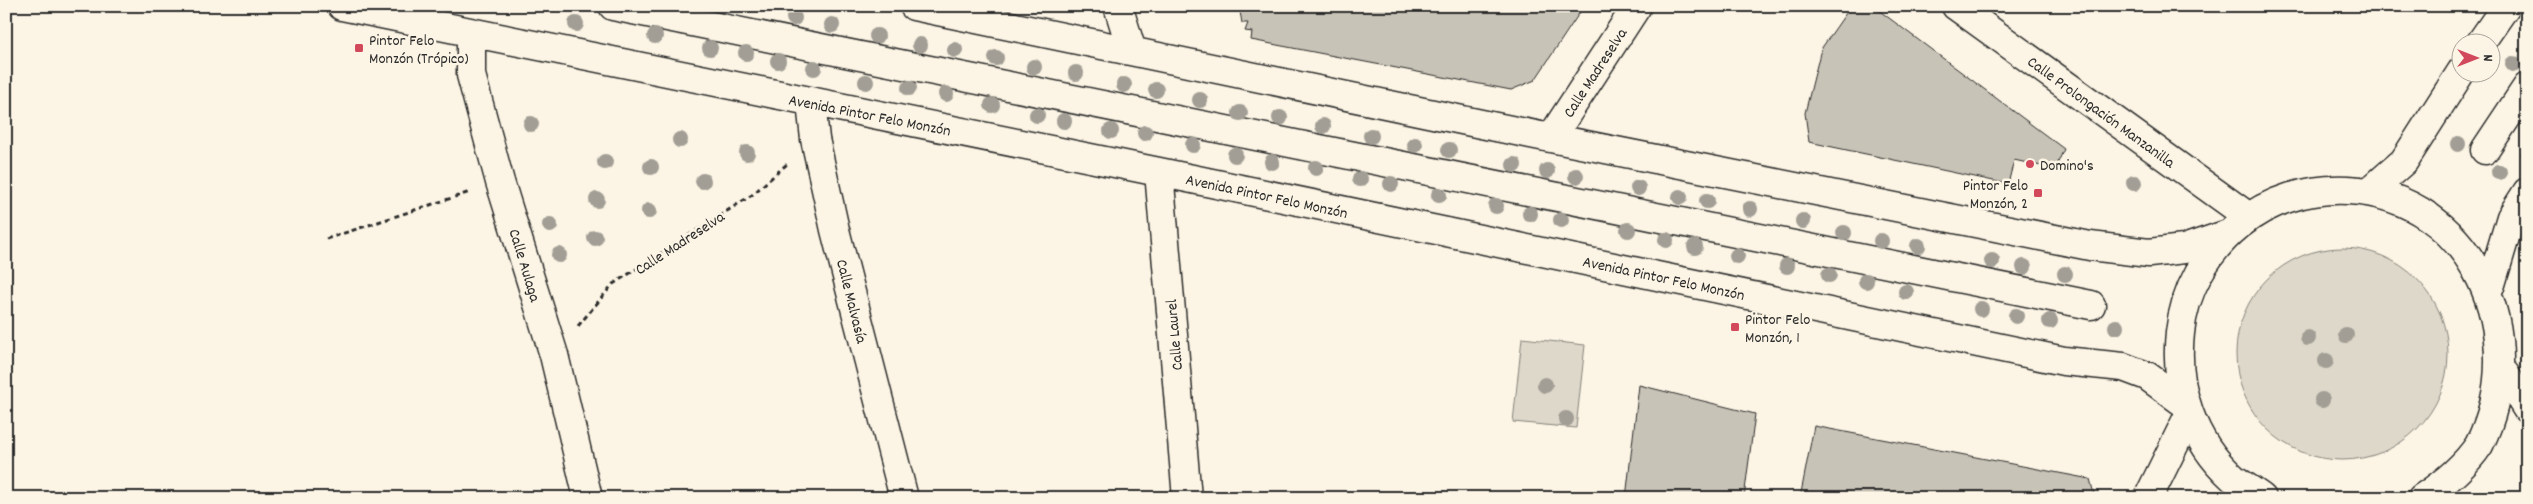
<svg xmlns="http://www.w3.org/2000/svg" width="2533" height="504" font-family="Dekko,sans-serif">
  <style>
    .green { fill: #ded8ca; stroke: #84827a }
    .building { fill: #c8c3b7; stroke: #2b2b2b }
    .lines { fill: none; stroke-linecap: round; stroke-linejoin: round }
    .minor-casing { stroke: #2b2b2b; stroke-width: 31 }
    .path { stroke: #2b2b2b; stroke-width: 3; stroke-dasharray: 5 4; stroke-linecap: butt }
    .minor { stroke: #fcf5e5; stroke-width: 28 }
    .tree { fill: #a29e95 }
    .poi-dot { fill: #d1495b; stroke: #fcf5e5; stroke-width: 2 }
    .labels { text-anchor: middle; stroke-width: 5; stroke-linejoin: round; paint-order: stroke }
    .poi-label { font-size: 16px; fill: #2b2b2b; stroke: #fcf5e5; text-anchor: start }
    .street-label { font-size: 16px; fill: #2b2b2b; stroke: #fcf5e5 }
  </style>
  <rect width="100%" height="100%" fill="#fcf5e5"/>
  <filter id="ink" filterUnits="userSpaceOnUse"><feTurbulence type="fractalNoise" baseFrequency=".02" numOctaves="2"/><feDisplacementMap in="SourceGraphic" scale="10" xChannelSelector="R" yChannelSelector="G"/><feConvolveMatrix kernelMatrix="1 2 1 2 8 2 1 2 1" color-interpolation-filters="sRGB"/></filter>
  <g filter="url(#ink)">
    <path class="green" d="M2236 354a106 106 0 1 1 212 0a106 106 0 1 1-212 0Z
      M1522 338 1585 345 1576 428 1513 422Z"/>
    <path class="building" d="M1239 6H1584L1535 80 1511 90 1251 40 1252 32 1245 31 1248 23H1242Z
      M1851 6H1873L2064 149 2055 169 2014 160 2008 184 1809 142 1805 113 1821 49Z
      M1639 385 1755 414 1744 498H1626Z
      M1814 426 2090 479 2095 498H1800Z"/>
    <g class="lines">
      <g class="minor-casing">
        <path id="minor" d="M342 6 1159 172 2064 361 2123 367 2147 376 2184 403
          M613 6 2091 305
          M914 6 1486 125 2090 246 2149 253 2184 249 2228 234
          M1118 6 1132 51
          M1956 6 2249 217
          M471 33V75L500 182 554 355 588 498
          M2481 42 2506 6
          M811 103 815 139 835 230 904 498
          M1551 138 1637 6
          M2485 150 2527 87
          M1159 172 1187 498
          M2370 191 2404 161 2461 72
          M2491 284 2511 217 2527 192
          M2505 374 2527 409
          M2148 498 2189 415
          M2262 498C2253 491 2242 485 2233 478 2192 441 2174 387 2180 333 2184 291 2206 252 2239 225 2269 200 2309 188 2348 190 2474 196 2533 337 2479 445 2465 466 2443 484 2422 498"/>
      </g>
      <path class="path" d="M2521 153 2527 157
        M326 239 470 192
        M578 326 613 284 752 195 787 164"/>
      <use href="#minor" class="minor"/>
    </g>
    <g class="tree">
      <circle cx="794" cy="18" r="8"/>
      <circle cx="576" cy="24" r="8"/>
      <circle cx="832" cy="25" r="8"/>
      <circle cx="655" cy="36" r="8"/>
      <circle cx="877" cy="36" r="8"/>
      <circle cx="920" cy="45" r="8"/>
      <circle cx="710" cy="48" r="8"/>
      <circle cx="955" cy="50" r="8"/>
      <circle cx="746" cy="53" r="8"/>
      <circle cx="996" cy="58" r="8"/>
      <circle cx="778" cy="61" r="8"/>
      <circle cx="2513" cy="64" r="8"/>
      <circle cx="1034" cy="67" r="8"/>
      <circle cx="814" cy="68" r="8"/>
      <circle cx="1076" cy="73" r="8"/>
      <circle cx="866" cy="82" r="8"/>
      <circle cx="1124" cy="85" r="8"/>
      <circle cx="909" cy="88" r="8"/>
      <circle cx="1156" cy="90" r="8"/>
      <circle cx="946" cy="94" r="8"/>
      <circle cx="1200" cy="100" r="8"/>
      <circle cx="992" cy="105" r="8"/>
      <circle cx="1240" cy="113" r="8"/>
      <circle cx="1037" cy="115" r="8"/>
      <circle cx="1280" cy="118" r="8"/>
      <circle cx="1064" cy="121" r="8"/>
      <circle cx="531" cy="124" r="8"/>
      <circle cx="1323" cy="126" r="8"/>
      <circle cx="1111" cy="131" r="8"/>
      <circle cx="1145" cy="133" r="8"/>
      <circle cx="1371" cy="136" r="8"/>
      <circle cx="680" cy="140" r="8"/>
      <circle cx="2458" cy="144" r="8"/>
      <circle cx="1193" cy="145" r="8"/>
      <circle cx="1415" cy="145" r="8"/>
      <circle cx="1449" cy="150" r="8"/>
      <circle cx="747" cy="153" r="8"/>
      <circle cx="1235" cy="155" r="8"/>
      <circle cx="605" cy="162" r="8"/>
      <circle cx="1272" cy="162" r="8"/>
      <circle cx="1514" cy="165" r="8"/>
      <circle cx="651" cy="167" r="8"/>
      <circle cx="1316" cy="168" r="8"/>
      <circle cx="1547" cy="171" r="8"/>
      <circle cx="2499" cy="172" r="8"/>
      <circle cx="1576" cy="176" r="8"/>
      <circle cx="1360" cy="179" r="8"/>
      <circle cx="703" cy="181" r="8"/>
      <circle cx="2134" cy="183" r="8"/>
      <circle cx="1391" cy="184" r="8"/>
      <circle cx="1638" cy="188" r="8"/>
      <circle cx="1439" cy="195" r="8"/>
      <circle cx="1680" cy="197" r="8"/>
      <circle cx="597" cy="200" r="8"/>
      <circle cx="1707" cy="201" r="8"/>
      <circle cx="1496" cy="206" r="8"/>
      <circle cx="1750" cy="209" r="8"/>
      <circle cx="649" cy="211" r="8"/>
      <circle cx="1530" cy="214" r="8"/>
      <circle cx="1561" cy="220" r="8"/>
      <circle cx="1803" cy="221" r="8"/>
      <circle cx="550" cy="225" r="8"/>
      <circle cx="1628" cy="230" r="8"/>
      <circle cx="1844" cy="233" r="8"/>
      <circle cx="595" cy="238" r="8"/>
      <circle cx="1666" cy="240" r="8"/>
      <circle cx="1881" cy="241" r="8"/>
      <circle cx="1918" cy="246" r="8"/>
      <circle cx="1695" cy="247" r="8"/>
      <circle cx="559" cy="255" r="8"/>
      <circle cx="1737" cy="256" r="8"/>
      <circle cx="1992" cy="261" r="8"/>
      <circle cx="1787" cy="266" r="8"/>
      <circle cx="2024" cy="267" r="8"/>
      <circle cx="2065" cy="274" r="8"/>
      <circle cx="1829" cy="275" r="8"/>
      <circle cx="1866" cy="281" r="8"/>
      <circle cx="1906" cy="292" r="8"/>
      <circle cx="1981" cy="309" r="8"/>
      <circle cx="2016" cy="316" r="8"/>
      <circle cx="2050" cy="321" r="8"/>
      <circle cx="2116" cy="327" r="8"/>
      <circle cx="2346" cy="335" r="8"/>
      <circle cx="2308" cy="338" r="8"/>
      <circle cx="2326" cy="361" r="8"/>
      <circle cx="1545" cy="385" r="8"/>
      <circle cx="2322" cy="400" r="8"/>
      <circle cx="1566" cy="419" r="8"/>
    </g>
  </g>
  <g class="poi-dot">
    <rect x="354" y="43" width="10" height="10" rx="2.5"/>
    <circle cx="2030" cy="164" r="5"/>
    <rect x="2033" y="188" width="10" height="10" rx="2.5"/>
    <rect x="1730" y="322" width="10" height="10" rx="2.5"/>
  </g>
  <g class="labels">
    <g class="poi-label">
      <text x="369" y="45">Pintor Felo<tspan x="369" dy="18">Monzón (Trópico)</tspan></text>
      <text x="2040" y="170">Domino's</text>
      <text x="2028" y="190" text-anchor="end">Pintor Felo<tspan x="2028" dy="18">Monzón, 2</tspan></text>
      <text x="1745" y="324">Pintor Felo<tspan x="1745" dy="18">Monzón, 1</tspan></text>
    </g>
    <g class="street-label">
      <text transform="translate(1594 72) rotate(-57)" y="6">Calle Madreselva</text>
      <text transform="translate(2102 111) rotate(36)" y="6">Calle Prolongación Manzanilla</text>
      <text transform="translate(870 114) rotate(11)" y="6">Avenida Pintor Felo Monzón</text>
      <text transform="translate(1267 195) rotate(12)" y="6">Avenida Pintor Felo Monzón</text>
      <text transform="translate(679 242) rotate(-33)" y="6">Calle Madreselva</text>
      <text transform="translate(526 265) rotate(73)" y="6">Calle Aulaga</text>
      <text transform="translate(1664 277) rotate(12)" y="6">Avenida Pintor Felo Monzón</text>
      <text transform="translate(853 301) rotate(76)" y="6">Calle Malvasía</text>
      <text transform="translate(1173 335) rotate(-95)" y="6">Calle Laurel</text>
    </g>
  </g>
  <rect width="2533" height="504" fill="none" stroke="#fcf5e5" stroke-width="25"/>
  <rect x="12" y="12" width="2508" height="479" fill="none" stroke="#2b2b2b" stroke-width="2" filter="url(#ink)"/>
  <g transform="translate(2476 58) rotate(90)"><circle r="24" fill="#fcf5e5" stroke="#a8a49b"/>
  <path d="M0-4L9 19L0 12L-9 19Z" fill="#d1495b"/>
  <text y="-8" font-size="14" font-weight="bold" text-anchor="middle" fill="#2b2b2b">N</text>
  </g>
</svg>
